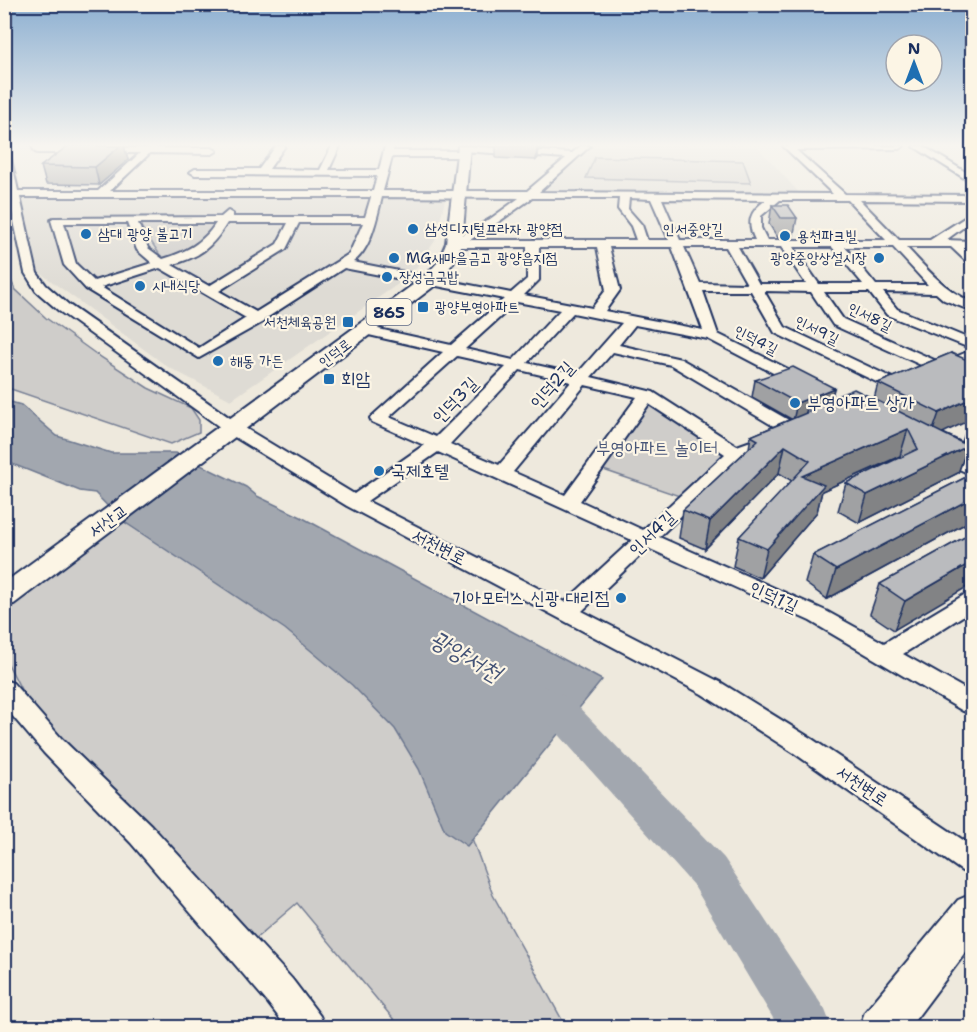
<svg xmlns="http://www.w3.org/2000/svg" width="977" height="1032" font-family="'Shantell Sans','Poor Story',sans-serif">
  <style>
    .built { fill: #dedbd4 }
    .green { fill: #cfcdca; stroke: #757e94; stroke-width: 1.5 }
    .water { fill: #a2a7af; stroke: #6c778f; stroke-width: 1.5 }
    .lines { fill: none; stroke-linecap: round; stroke-linejoin: round }
    .river { fill: #a2a7af; fill-rule: evenodd }
    .minor-casing { stroke: #1b2f5e; stroke-width: 4 }
    .major-casing { stroke: #1b2f5e; stroke-width: 4 }
    .minor { fill: #fcf5e5; fill-rule: evenodd }
    .major { fill: #fcf5e5; fill-rule: evenodd }
    .wall { fill: #a0a1a3; stroke: #1b2f5e; stroke-width: 1.5 }
    .shaded-wall { fill: #828385; stroke: #1b2f5e; stroke-width: 1.5 }
    .building { fill: #babbbe; stroke: #1b2f5e; stroke-width: 1.5 }
    .poi-dot { fill: #1f6fb2; stroke: #fcf5e5; stroke-width: 2 }
    .labels { text-anchor: middle; stroke-width: 4.5; stroke-linejoin: round; paint-order: stroke }
    .far-poi-label { font-size: 15px; fill: #1b2f5e; stroke: #fcf5e5; text-anchor: start }
    .far-street-label { font-size: 15px; fill: #1b2f5e; stroke: #fcf5e5 }
    .shield { fill: #fcf5e5; stroke: #5e6a86; stroke-width: 1.5 }
    .shield-label { font-size: 16px; font-weight: bold; fill: #1b2f5e }
    .poi-label { font-size: 18px; fill: #1b2f5e; stroke: #fcf5e5; text-anchor: start }
    .street-label { font-size: 18px; fill: #1b2f5e; stroke: #fcf5e5 }
    .park-label { font-size: 18px; fill: #485679; stroke: #fcf5e5 }
    .near-water-label { font-size: 24px; font-style: italic; fill: #445376; stroke: #fcf5e5 }
  </style>
  <rect width="100%" height="100%" fill="#eee9dd"/>
  <filter id="ink" filterUnits="userSpaceOnUse"><feTurbulence type="fractalNoise" baseFrequency=".0167" numOctaves="2"/><feDisplacementMap in="SourceGraphic" scale="12" xChannelSelector="R" yChannelSelector="G"/><feConvolveMatrix kernelMatrix="1 2 1 2 8 2 1 2 1" color-interpolation-filters="sRGB"/></filter>
  <g filter="url(#ink)">
    <path class="built" d="M586 146H757L802 196 530 194Z
      M17 196H446L435 241 411 275 231 400 168 367 39 272Z"/>
    <path class="green" d="M595 157 743 161 751 183 586 178Z
      M150 222H217L201 243 168 259 162 258 140 225Z
      M5 268 15 289 46 318 96 354 148 388 191 408 199 420V432L171 444 5 387Z
      M647 395 736 453 688 499 595 467Z
      M120 519 310 638 412 731 456 795 493 895 566 1027H400L297 903 254 940 28 703 5 658V598Z"/>
    <path class="water" d="M4 400 21 405 57 436 111 453H176L246 487 257 496 301 517 602 680 467 846 445 831 419 769 395 729 352 685 285 629 120 519 95 493 80 491 5 461Z"/>
    <g class="lines">
      <path class="river" d="M537 683 571 699 724 858 825 1010 832 1028H779L694 886 545 719 524 707 519 697 524 687Z"/>
      <g class="minor-casing">
        <path id="minor" d="M4 146 9 149 18 191H98L140 153H38L35 152 32 146 146 148 157 146 156 148H212L217 151 212 154 150 153 110 191H373L377 176 195 175 190 172 195 169H259L276 146H285L269 169 320 170 332 146H340L329 170H379L385 146H394L393 151H463L468 154 463 157H392L383 191H527L566 158 464 151 459 148 467 146 572 153 581 146H590L539 192 833 194 783 146H904L900 149 796 150 845 194 972 195V201L860 200 899 240H930L972 213V221L946 240 972 241V247L965 248 972 254V264L968 263 951 247H906C927 269 944 290 972 302V311L944 300 936 293 883 292 897 309 972 340V349L887 315 869 292H824L843 319 941 363 972 350V360L953 369 972 377V388L934 373 932 370 833 325 811 292 764 291 785 327 903 383 905 386 903 389H891L775 333 751 291H703L718 334 810 380 812 383 810 386H798L708 339 635 325 619 345 681 359 799 426 802 430 799 434H787L671 365 613 352 591 377 653 392 737 446 773 433 779 434 782 438 779 442 742 457 659 537 826 611 884 643 964 595 972 593V610L903 654 972 693V713L963 711 810 621 648 548 582 611 720 682 812 739 972 846V875L962 871 794 753 702 694 347 506 228 433 59 311 36 291 25 273 4 174ZM20 197H371L365 217H232L233 214 228 211 221 217 53 218 51 220 64 265 86 289 199 358 263 322 265 319 344 268 504 299 451 345 365 326 360 327 358 330 360 333 443 352 370 418 372 422 424 445 354 494 240 425 69 305 46 285 37 273ZM382 197 519 198 490 219 448 243 454 247H527V279L511 293 353 262C371 250 377 217 382 197ZM532 198H619L618 209 631 226 636 240H470L497 223ZM629 198 651 199 669 240H647L642 225 628 209ZM662 199 766 200C750 211 746 222 755 240H680ZM780 200H848L886 240H767L761 228V216ZM64 223H127L137 250 152 263 94 281 76 264ZM138 223H216C203 243 186 252 163 259L148 248ZM227 223H288L277 244 209 286 172 265C200 256 211 249 227 223ZM299 223H363L349 254 256 312 219 291 286 249ZM539 247H597L606 290 592 308 524 295 539 280ZM609 247H672L703 330 605 311 620 290ZM684 247H726L747 284 700 283ZM738 247H781L806 284H759ZM793 247H832L863 284H819ZM845 247H893L928 285H876ZM160 268 246 318 199 348 101 287ZM517 302 560 310 513 360 465 349ZM573 313 622 323 577 374 527 363ZM457 356 506 367 436 437 389 417ZM520 370 571 382 499 465 450 444ZM585 385 637 397 565 495 513 472ZM649 404 725 454 643 530 580 501ZM438 452 632 540 565 602 367 501Z
          M913 146H923L972 176V183Z
          M939 448 972 463V475L933 457 930 453 933 449Z
          M4 680 13 683 62 739 151 825 292 979 320 1016 325 1028H287L268 1003 131 843 44 753 4 706Z"/>
      </g>
      <g class="major-casing">
        <path id="major" d="M458 146H470L462 243 453 263 437 284 14 604 4 606V583L425 276 438 262 446 243Z
          M972 894V944L909 1028H859L865 1012 958 900Z"/>
      </g>
      <use href="#minor" class="minor"/>
      <use href="#major" class="major"/>
    </g>
    <path class="wall" d="M68 146H124L128 160 99 185 46 184 41 166Z
      M496 146H546L544 149 538 148V158L536 160 496 158Z
      M772 205 797 218 793 238H778L769 224Z
      M951 353 943 433 962 442 967 427 972 424V462L964 457 958 473 859 523 838 511 846 483 900 457V456L822 491 817 512 760 578 733 566 739 537 792 481 779 473 705 549 679 538 683 510 749 448 751 436 791 419 752 397 755 380 834 388 832 398 874 399 878 383Z
      M972 474V520L827 599 805 583 813 555Z
      M972 533 894 630 870 614 880 584Z"/>
    <path class="shaded-wall" d="M120 146H124L128 160 99 185 95 167Z
      M537 146H538V158L536 160Z
      M834 388 830 406 811 411 807 408 805 416 793 421 797 403Z
      M972 398V419L930 439 939 413Z
      M908 429 900 456 822 491 817 512 760 578 767 549 802 476Z
      M785 446 779 473 705 549 710 521Z
      M968 446 958 473 859 523 867 495Z
      M972 498V520L827 599 836 570Z
      M972 562V584L894 630 905 601Z"/>
    <path class="building" d="M68 146H120L95 167 41 166Z
      M772 205H788L797 218H781Z
      M951 353 972 362V398L939 413 878 383Z
      M793 367 834 388 797 403 755 380Z
      M854 389 968 446 867 495 846 483 918 449 908 429 802 476 824 485 767 549 739 537 810 461 785 446 710 521 683 510 758 440 751 436 811 411 807 408Z
      M972 424V430L967 427Z
      M972 474V498L836 570 813 555Z
      M972 533V562L905 601 880 584Z"/>
  </g>
  <linearGradient id="sky" x2="0" y2="1"><stop stop-color="#8cafd1"/><stop offset="0.5" stop-color="#f7f5f0"/><stop offset="1" stop-color="#f7f5f0" stop-opacity="0"/></linearGradient>
  <rect width="977" height="290" fill="url(#sky)"/>
  <g class="poi-dot">
    <circle cx="413" cy="229" r="6"/>
    <circle cx="86" cy="234" r="6"/>
    <circle cx="785" cy="236" r="6"/>
    <circle cx="394" cy="258" r="6"/>
    <circle cx="879" cy="258" r="6"/>
    <circle cx="387" cy="277" r="6"/>
    <circle cx="140" cy="286" r="6"/>
    <rect x="417" y="301" width="12" height="12" rx="3"/>
    <rect x="342" y="316" width="12" height="12" rx="3"/>
    <circle cx="218" cy="361" r="6"/>
    <rect x="323" y="373" width="12" height="12" rx="3"/>
    <circle cx="795" cy="403" r="6"/>
    <circle cx="379" cy="471" r="6"/>
    <circle cx="621" cy="598" r="6"/>
  </g>
  <g class="labels">
    <g class="far-poi-label">
      <text x="425" y="234">삼성디지털프라자 광양점</text>
      <text x="98" y="239">삼대 광양 불고기</text>
      <text x="797" y="241">용천파크빌</text>
      <text x="406" y="263">MG새마을금고 광양읍지점</text>
      <text x="867" y="263" text-anchor="end">광양중앙상설시장</text>
      <text x="399" y="282">장성금국밥</text>
      <text x="152" y="291">시내식당</text>
      <text x="435" y="312">광양부영아파트</text>
      <text x="336" y="327" text-anchor="end">서천체육공원</text>
      <text x="230" y="366">해동 가든</text>
    </g>
    <g class="far-street-label">
      <text x="693" y="234">인서중앙길</text>
      <text transform="translate(870 317) rotate(26)" y="5">인서8길</text>
      <text transform="translate(817 330) rotate(26)" y="5">인서9길</text>
      <text transform="translate(756 340) rotate(27)" y="5">인덕4길</text>
      <text transform="translate(335 353) rotate(-37)" y="5">인덕로</text>
    </g>
    <rect class="shield" x="366.5" y="299" width="45" height="26" rx="4.5"/>
    <g class="shield-label">
      <text x="389" y="318">865</text>
    </g>
    <g class="poi-label">
      <text x="341" y="385">회암</text>
      <text x="807" y="409">부영아파트 상가</text>
      <text x="391" y="477">국제호텔</text>
      <text x="609" y="604" text-anchor="end">기아모터스 신광 대리점</text>
    </g>
    <g class="street-label">
      <text transform="translate(552 385) rotate(-49)" y="6">인덕2길</text>
      <text transform="translate(455 400) rotate(-46)" y="6">인덕3길</text>
      <text transform="translate(108 521) rotate(-36)" y="6">서산교</text>
      <text transform="translate(652 533) rotate(-44)" y="6">인서4길</text>
      <text transform="translate(439 547) rotate(27)" y="6">서천변로</text>
      <text transform="translate(774 597) rotate(24)" y="6">인덕1길</text>
      <text transform="translate(862 786) rotate(34)" y="6">서천변로</text>
    </g>
    <g class="park-label">
      <text x="657" y="454">부영아파트 놀이터</text>
    </g>
    <g class="near-water-label">
      <text transform="translate(466 656) rotate(30)" y="8">광양서천</text>
    </g>
  </g>
  <rect width="977" height="1032" fill="none" stroke="#fcf5e5" stroke-width="24"/>
  <rect x="12" y="12" width="953" height="1008" fill="none" stroke="#1b2f5e" stroke-width="2" filter="url(#ink)"/>
  <g transform="translate(914 63)"><circle r="28" fill="#fcf5e5" stroke="#a2a6af" stroke-width="1.5"/>
  <path d="M0-4.5L10 22L0 15L-10 22Z" fill="#1f6fb2"/>
  <text y="-9" font-size="16" font-weight="bold" text-anchor="middle" fill="#1b2f5e">N</text>
  </g>
</svg>
